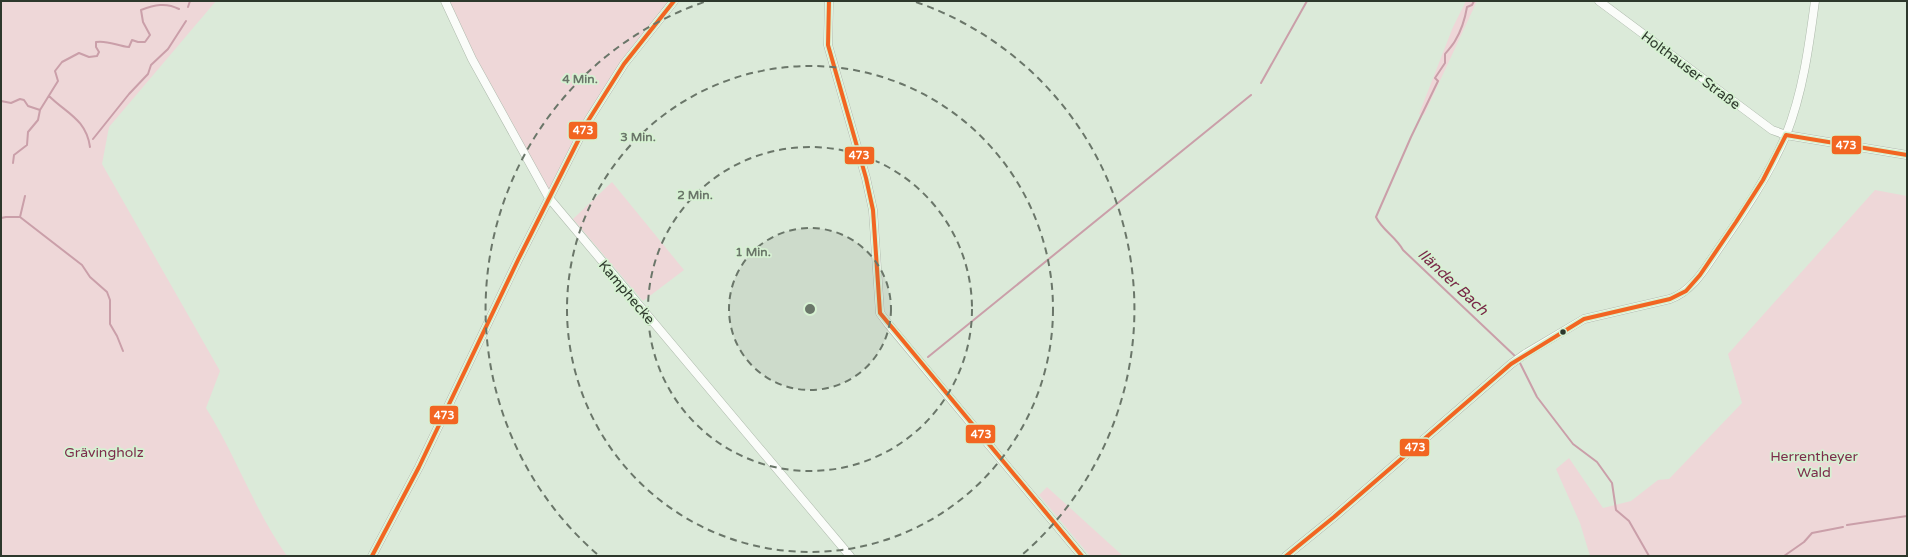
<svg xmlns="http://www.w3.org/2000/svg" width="1908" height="557" font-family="'Varela Round',sans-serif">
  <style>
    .green { fill: #eed7d8 }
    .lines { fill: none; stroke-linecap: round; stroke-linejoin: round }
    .stream { stroke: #ca9fa9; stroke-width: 2 }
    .minor-casing { stroke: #aebaac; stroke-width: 9 }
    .minor { stroke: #fafcf9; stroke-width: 8 }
    .bus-1-casing { stroke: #d6f1d2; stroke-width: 7 }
    .bus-1 { stroke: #f26522; stroke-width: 4 }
    .ring { fill: none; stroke: #6a7669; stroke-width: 2; stroke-dasharray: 7 5 }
    .bus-dot { fill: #2d382c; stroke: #d6f1d2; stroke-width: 1.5 }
    .labels { text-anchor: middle; stroke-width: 3.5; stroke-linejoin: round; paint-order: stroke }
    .street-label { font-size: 14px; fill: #2d382c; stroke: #d6f1d2 }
    .park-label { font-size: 14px; fill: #7d2d4c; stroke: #d6f1d2 }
    .water-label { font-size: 15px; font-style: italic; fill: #792848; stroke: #d6f1d2 }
    .centre { fill: #6a7669; stroke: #d6f1d2; stroke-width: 2 }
    .ring-label { font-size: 12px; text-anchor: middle; font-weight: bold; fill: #6a7669; stroke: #d6f1d2; stroke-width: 3.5; stroke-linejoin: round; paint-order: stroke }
    .line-badge { stroke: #d6f1d2; stroke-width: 1.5 }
    .badge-label { font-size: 11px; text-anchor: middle; font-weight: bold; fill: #fff }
  </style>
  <rect width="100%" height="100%" fill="#dbead9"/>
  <path class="green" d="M1 1H216L109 127 102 164 220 371 206 408C236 456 255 511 287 556H1Z
    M445 1H674L624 64 549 198Z
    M1466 1H1477L1424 115 1419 114 1453 27Z
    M612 182 684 270 643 301 573 219Z
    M1875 190 1907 196V556H1590L1580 523 1556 469 1569 458 1603 508 1631 501 1658 480 1669 479 1742 403 1728 354Z
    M1047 487 1123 556H1090L1039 495Z"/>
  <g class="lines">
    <path class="stream" d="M1474 1 1472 5 1467 7C1465 19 1461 31 1455 41 1453 45 1448 50 1445 54V63L1435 78 1438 81 1411 137 1376 217C1382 230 1396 237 1403 250L1516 357
      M188 7 190 1
      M1261 83 1307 1
      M49 96C66 113 86 119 90 147
      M1 101 11 103 20 99 24 100 28 106 40 110
      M93 139 129 94 148 74 151 65 168 49 186 21
      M13 163 14 155 27 145 28 132 38 120 40 110 58 81 55 71 62 62 79 53 89 57 97 56 99 52 96 47V42C108 40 117 46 129 47L132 40 138 42H145L150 35 143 22 141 10C154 5 166 2 179 9
      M20 217 82 265 90 277 107 292 110 300V324L117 336 123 351
      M1 218 6 217H20L25 196
      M1 238V239
      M928 357 1251 95
      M1519 361 1537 397 1573 444 1597 462 1612 483 1616 510 1629 521 1649 556
      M1847 525 1907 516
      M1784 556 1804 542 1812 533 1843 527"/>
    <g class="minor-casing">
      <path id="minor" d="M445 1 472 59 549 198 850 556
        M829 1 828 45 866 178 873 210 880 313 889 325 1082 556
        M1599 1 1772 130 1786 135 1907 155
        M372 556 419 467 518 260 588 121 624 64 674 1
        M1286 556 1334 517 1511 364 1525 354 1584 319 1670 299C1693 291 1706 267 1719 248 1744 212 1769 175 1786 135 1803 92 1809 46 1815 1"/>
    </g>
    <use href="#minor" class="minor"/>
    <g class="bus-1-casing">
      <path id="bus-1" d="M829 1 828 45 866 178 873 210 880 313 1082 556
        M1786 135 1907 155
        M372 556 419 467 518 260 588 121 624 64 674 1
        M1286 556 1334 517 1511 364 1584 319 1670 299 1686 291 1700 275 1736 222 1763 180 1786 135"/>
    </g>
    <use href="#bus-1" class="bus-1"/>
  </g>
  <circle cx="810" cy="309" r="81" fill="#6a7669" fill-opacity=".12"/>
  <g class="ring">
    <circle cx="810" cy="309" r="81"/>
    <circle cx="810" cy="309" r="162"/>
    <circle cx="810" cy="309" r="243"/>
    <path d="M597 554A325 325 0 0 1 704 2M916 2A325 325 0 0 1 1023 554"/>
  </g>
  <circle class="bus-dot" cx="1563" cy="332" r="3.5"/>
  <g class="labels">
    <g class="street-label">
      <text transform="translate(1691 70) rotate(37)" y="5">Holthauser Straße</text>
      <text transform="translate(627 292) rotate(50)" y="5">Kamphecke</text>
    </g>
    <g class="park-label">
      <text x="104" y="457">Grävingholz</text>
      <text x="1814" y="461">Herrentheyer<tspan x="1814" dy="16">Wald</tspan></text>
    </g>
    <g class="water-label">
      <text transform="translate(1453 282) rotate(43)" y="5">Iländer Bach</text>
    </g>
  </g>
  <circle cx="810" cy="309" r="6" class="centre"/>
  <g class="ring-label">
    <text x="580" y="83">4 Min.</text>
    <text x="638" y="141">3 Min.</text>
    <text x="695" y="199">2 Min.</text>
    <text x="753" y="256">1 Min.</text>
  </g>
  <g class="line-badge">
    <rect x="568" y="121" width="30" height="19" rx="4" fill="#f26522"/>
    <rect x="1831" y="135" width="31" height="20" rx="4" fill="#f26522"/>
    <rect x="844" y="146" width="31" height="19" rx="4" fill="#f26522"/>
    <rect x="429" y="405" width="30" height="20" rx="4" fill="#f26522"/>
    <rect x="965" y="424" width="31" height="20" rx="4" fill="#f26522"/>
    <rect x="1399" y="438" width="31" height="19" rx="4" fill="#f26522"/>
  </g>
  <g class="badge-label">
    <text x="583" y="134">473</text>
    <text x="1846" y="149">473</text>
    <text x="859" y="159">473</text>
    <text x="444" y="419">473</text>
    <text x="981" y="438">473</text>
    <text x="1415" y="451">473</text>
  </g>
  <rect width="1908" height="557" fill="none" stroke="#2d382c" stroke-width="4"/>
</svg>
